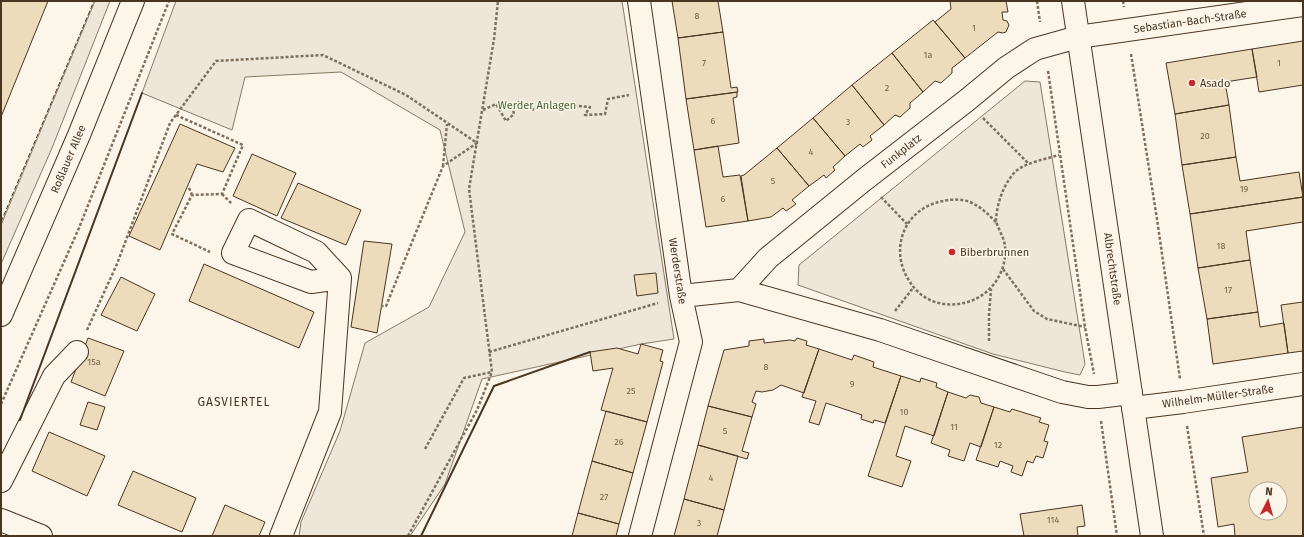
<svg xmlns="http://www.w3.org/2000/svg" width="1304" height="537" font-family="'Fira Sans',sans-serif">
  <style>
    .green { fill: #ede6d9; stroke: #887966 }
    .building { fill: #ecdcbc; stroke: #4a3520; fill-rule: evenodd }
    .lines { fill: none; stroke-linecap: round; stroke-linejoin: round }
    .minor-casing { stroke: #4a3520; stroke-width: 24 }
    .major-casing { stroke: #4a3520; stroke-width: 24 }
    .path { stroke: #7f6f5c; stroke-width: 2.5; stroke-dasharray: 3 2; stroke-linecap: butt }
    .minor { stroke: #fbf6e9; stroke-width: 22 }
    .major { stroke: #fbf6e9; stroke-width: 22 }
    .fence { stroke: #4a3520; stroke-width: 1; stroke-dasharray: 5 2; stroke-linecap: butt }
    .wall { stroke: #4a3520; stroke-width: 2 }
    .poi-dot { fill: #c62828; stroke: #fbf6e9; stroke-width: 1.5 }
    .labels { text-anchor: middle; stroke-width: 3; stroke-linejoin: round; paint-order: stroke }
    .number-label { font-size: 9px; fill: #725f47 }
    .street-label { font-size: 11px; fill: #4a3520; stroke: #fbf6e9 }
    .poi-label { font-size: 11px; fill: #4a3520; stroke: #fbf6e9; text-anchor: start }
    .park-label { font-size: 11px; fill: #436837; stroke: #fbf6e9 }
    .neighbourhood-label { font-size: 12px; letter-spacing: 1px; fill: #4a3520; stroke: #fbf6e9 }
  </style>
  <rect width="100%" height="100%" fill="#fbf6e9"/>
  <path class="green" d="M95 1H110L52 148 1 264V225Z
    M176 1H622L674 339 641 344 482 379 445 484 410 536H299L301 522 340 431 365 343 429 307 465 232 440 130 341 72 245 77 232 130 142 93Z
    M1025 81 1040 82 1085 364 1080 375 1065 372 993 354 798 285 799 265Z"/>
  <path class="building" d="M1 1H48L1 117Z
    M672 1H718L723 32 678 38Z
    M950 1H1006L1008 12H1002L1003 20 1007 21 1009 25 1006 32 1003 33 998 32 965 58 935 22 951 9Z
    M933 20 965 58 952 68V73L941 83 935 81 923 92 892 53Z
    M723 32 731 88 737 87 738 92 686 99 678 38Z
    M1303 41V85L1259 92 1252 49Z
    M1252 49 1257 77 1225 82 1229 105 1175 114 1166 63Z
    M892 53 923 92 910 103V108L900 117 895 115 884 125 852 85Z
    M852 85 884 125 870 136 872 140 863 147 860 144 845 156 813 118Z
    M737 92V97L733 98 739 143 694 150 686 99Z
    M1229 105 1236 157 1182 165 1175 114Z
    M813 118 845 156 833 167 835 170 826 178 824 175 809 186 777 148Z
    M180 124 235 148 223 172 197 164 160 250 129 236Z
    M718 146 723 177 740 175 748 221 706 227 694 150Z
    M777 148 809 186 792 200 796 204 786 211 783 208 771 217 748 221 741 176 744 175Z
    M252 154 296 173 277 216 233 196Z
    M1236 157 1240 181 1299 172 1303 197 1190 214 1182 165Z
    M298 183 361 210 346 245 281 218Z
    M1303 197V222L1246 231 1250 260 1198 268 1190 214Z
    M364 241 392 244 377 333 351 327Z
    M1250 260 1258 312 1207 319 1198 268Z
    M204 264 314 312 299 348 189 301Z
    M656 273 658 293 637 296 634 275Z
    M121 277 155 294 137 331 101 315Z
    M1303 302V351L1288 353 1281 305Z
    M1258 312 1260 327 1284 323 1288 353 1213 364 1207 319Z
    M88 338 124 351 105 396 71 382Z
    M797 338 807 341 806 345 819 349 804 393 781 385 773 390 762 392 756 391 752 402 756 404 752 417 708 406 724 350 749 346V341L764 339V343L790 340 795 341Z
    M641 344 663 350 660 361 663 362 647 422 601 410 613 368 593 371 590 352 617 348 638 354Z
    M819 349 852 360 854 355 874 362 873 367 901 376 885 423 874 420 873 423 861 419 862 415 826 403 819 425 809 422 816 401 802 397Z
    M901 376 920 382 921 378 937 383 936 387 948 392 934 436 905 426 896 456 911 461 902 487 868 476Z
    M948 392 966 398 970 395 979 397 981 403 994 407 981 447 970 443 964 461 948 456 950 450 931 443Z
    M88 402 105 407 97 430 80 425Z
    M708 406 752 417 742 451 749 453 747 459 698 445Z
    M994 407 1010 412 1012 409 1041 418 1039 422 1049 425 1044 441 1048 442 1043 458 1036 456 1033 463 1027 461 1022 476 1011 472 1013 466 1000 461 998 467 976 460Z
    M606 411 647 422 633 473 592 461Z
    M1303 427V536H1235L1234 524 1218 527 1211 478 1248 472 1242 437ZM1256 489H1280V513H1256Z
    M49 432 105 456 87 496 32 471Z
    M698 445 738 456 724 510 684 499Z
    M592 461 633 473 619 524 578 513Z
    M133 471 196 498 182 532 118 505Z
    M684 499 724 510 717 536H674Z
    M225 505 265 522 259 536H212Z
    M1082 505 1085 526 1077 527 1078 536H1024L1020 514Z
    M578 513 619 524 616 536H572Z"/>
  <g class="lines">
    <g class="minor-casing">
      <path id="minor" d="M639 1 681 296 691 342 640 536
        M739 290 768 258 864 180 966 101 1006 68 1035 49 1078 37 1303 5
        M681 296 739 290 880 330 1062 392 1088 397H1098L1131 393
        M1133 408 1183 402 1303 384
        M1 481 54 376 77 352
        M1 520 41 536
        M281 536 330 412 340 278 316 252 249 220 233 253 311 282 340 278"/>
    </g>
    <g class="major-casing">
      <path id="major" d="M1073 1 1152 536
        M1 315 79 135 133 1"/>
    </g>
    <path class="path" d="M1037 1 1040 22
      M1123 1 1124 7
      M1131 54 1157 219 1180 379
      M1048 71 1085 327 1094 374
      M483 110 496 104 506 121 514 114 512 106 518 102 534 110 545 103 590 107 585 115 605 114 608 99 629 95
      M176 115 243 145 222 194 192 195 172 234 210 252
      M983 118 1029 164
      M443 166 447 124
      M189 188 192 195
      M222 194 232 204
      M881 197 907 224
      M996 222C988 214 981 207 970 202 962 199 951 199 943 201 904 208 888 250 910 282 917 294 931 303 945 304 979 308 1008 281 1005 246 1004 237 996 225 996 220 997 203 1003 186 1014 173 1023 163 1046 159 1059 155
      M1003 269 1034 311 1047 319 1085 327
      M895 311 913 288
      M87 330 117 264 170 123 216 61 323 55 406 95 477 143 443 166 386 306H381
      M989 341V315L991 289
      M489 352 658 303
      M1 404 79 228 169 1
      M1101 421 1117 536
      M1187 426 1204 536
      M425 449 464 378 492 372
      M408 536 477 410 492 372 469 189 494 39 498 1"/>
    <use href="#minor" class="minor"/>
    <use href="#major" class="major"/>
    <path class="fence" d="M1 222 94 1"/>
    <path class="wall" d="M20 420 142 93
      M421 536 494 386 590 352"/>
  </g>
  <g class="poi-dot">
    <circle cx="1192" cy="83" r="4"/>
    <circle cx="952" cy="252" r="4"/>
  </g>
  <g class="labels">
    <g class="number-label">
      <text x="697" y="19">8</text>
      <text x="974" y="31">1</text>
      <text x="928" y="58">1a</text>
      <text x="704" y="66">7</text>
      <text x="1279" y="66">1</text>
      <text x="887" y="91">2</text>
      <text x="713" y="124">6</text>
      <text x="848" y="125">3</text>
      <text x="1205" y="139">20</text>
      <text x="811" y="155">4</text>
      <text x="773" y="184">5</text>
      <text x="1244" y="192">19</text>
      <text x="723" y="202">6</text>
      <text x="1221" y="249">18</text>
      <text x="1228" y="293">17</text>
      <text x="94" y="365">15a</text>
      <text x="766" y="370">8</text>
      <text x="852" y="387">9</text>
      <text x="631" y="394">25</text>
      <text x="904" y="415">10</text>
      <text x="954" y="430">11</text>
      <text x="725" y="434">5</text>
      <text x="619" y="445">26</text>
      <text x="998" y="448">12</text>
      <text x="711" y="481">4</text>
      <text x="604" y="500">27</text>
      <text x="1053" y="523">114</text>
      <text x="699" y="526">3</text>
    </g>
    <g class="street-label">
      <text transform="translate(1190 21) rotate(-8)" y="4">Sebastian-Bach-Straße</text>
      <text transform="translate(901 151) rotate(-38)" y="4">Funkplatz</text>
      <text transform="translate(68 159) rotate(-67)" y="4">Roßlauer Allee</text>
      <text transform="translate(1113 269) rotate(82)" y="4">Albrechtstraße</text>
      <text transform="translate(678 271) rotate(81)" y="4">Werderstraße</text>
      <text transform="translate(1218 396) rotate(-8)" y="4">Wilhelm-Müller-Straße</text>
    </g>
    <g class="poi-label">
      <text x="1200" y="87">Asado</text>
      <text x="960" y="256">Biberbrunnen</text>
    </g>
    <g class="park-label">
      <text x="537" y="109">Werder Anlagen</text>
    </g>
    <g class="neighbourhood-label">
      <text x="234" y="406">GASVIERTEL</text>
    </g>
  </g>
  <rect width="1304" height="537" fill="none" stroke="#4a3520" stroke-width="4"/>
  <g transform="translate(1268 501) rotate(6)"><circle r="19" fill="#fbf6e9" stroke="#b4a999"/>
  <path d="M0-3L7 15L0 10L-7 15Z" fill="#c62828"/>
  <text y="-6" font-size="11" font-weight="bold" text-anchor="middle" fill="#4a3520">N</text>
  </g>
</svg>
